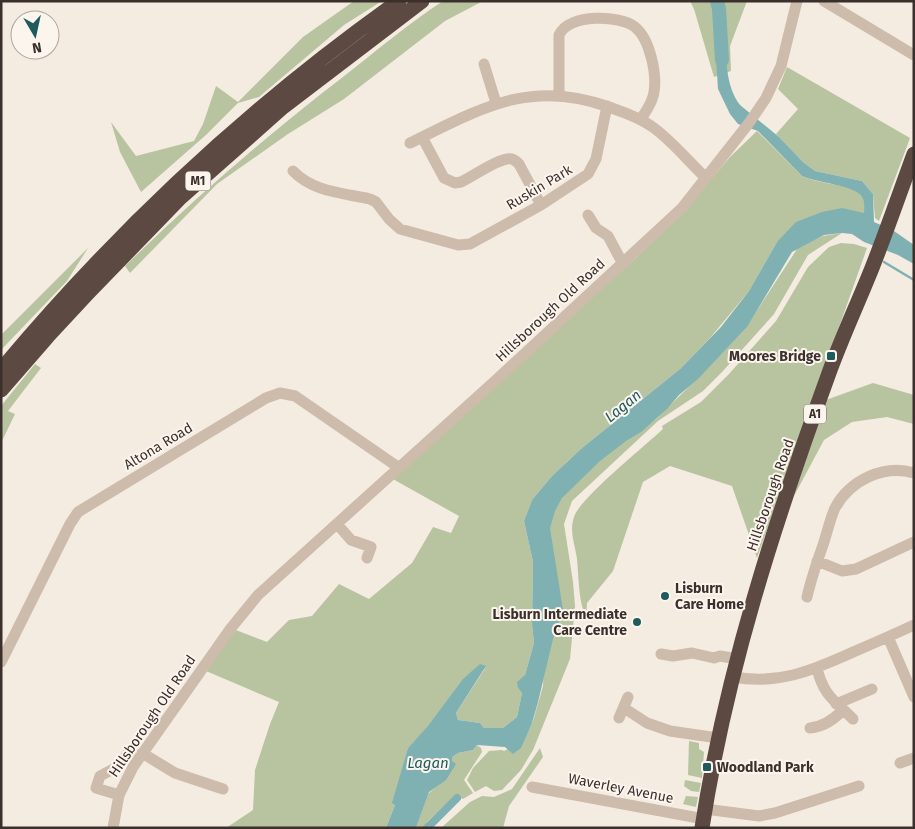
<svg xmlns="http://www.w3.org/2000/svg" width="915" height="829" font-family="'Fira Sans',sans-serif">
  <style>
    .green { fill: #b8c4a0 }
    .water { fill: #7fb0b2 }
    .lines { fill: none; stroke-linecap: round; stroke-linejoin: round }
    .stream { stroke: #7fb0b2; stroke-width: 2.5 }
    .canal { stroke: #7fb0b2; stroke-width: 8 }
    .river { stroke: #7fb0b2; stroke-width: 14 }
    .minor { stroke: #cdbbac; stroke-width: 11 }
    .highway { stroke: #5c4a42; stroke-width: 15 }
    .poi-dot { fill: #1f5a5e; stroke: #fbf5ee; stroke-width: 2 }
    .labels { text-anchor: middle; stroke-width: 4; stroke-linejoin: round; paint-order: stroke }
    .shield { fill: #fbf5ee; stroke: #756b66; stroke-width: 1 }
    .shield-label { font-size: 12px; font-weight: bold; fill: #3b302b }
    .street-label { font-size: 14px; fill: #3b302b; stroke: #fbf5ee }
    .poi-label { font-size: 14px; font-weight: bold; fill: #3b302b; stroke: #fbf5ee; text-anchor: end }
    .water-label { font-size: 15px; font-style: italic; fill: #1f5a5e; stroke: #fbf5ee }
  </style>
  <rect width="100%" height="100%" fill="#f4ebe1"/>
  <path class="green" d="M354 1H382L344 25 259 97 238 103 207 134 141 192 120 152 111 122 136 156 194 141 203 124 216 86 238 102 303 37Z
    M443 1H483L445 21 344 99 288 134 217 184 130 273 125 266C195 198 266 136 343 77 376 51 408 24 443 1Z
    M690 1H747L730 46 731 71 714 77 694 9Z
    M787 67 910 138 879 221 875 218 873 194 862 181 815 171 803 162 776 134 798 109 778 89Z
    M757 131 802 176C817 184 850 184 860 194 865 199 865 206 864 213L777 242 749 291 710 338 680 369 582 448 552 476 532 500 524 521 533 562 532 624 534 643 525 675 518 688 522 693 517 717 503 728H484L480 723 458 720 456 713 486 667 408 748 395 805 386 828H226L253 810 255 770 270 724 279 702 206 671 233 629 267 642 289 620 312 616 339 584 369 599 412 563 433 527 451 533 459 516 391 478 636 258 691 203 730 157Z
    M842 233 808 255 774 314 722 372 703 391 658 421 572 501 564 524 573 582 575 606 570 659 533 750 521 770 502 790 494 791 486 786 475 792 467 780 473 768 489 751 502 750 504 751 523 741 533 721 543 686 549 526 556 504 575 482 604 456 656 419 703 373 745 329 799 246 823 236Z
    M841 243 854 244 867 248 757 558 732 486 670 466 643 482 613 571 587 603 586 619C578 597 579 581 577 559 575 544 569 532 574 517 579 499 646 445 663 429L662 426 701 402 729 374 776 321 808 267 829 247Z
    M88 248 67 281 1 350V335Z
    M35 364 41 368 8 411 15 414 1 443V406Z
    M873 383 914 395V424L887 417 852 422 824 440 794 496 823 401Z
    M689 741 699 743V749L704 752 702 778 688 775Z
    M477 745 481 748 482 752 464 780 473 793 463 799 455 795 427 822 426 828H416L428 794 439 784 451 757 458 753 473 750Z
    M540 748 543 757 509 806 503 828H441L470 802 482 796 494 797 512 789Z
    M685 780 701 783 699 792 691 791 684 786Z
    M686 796 698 797 696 807 683 804Z"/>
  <path class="water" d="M715 43H726C726 64 727 88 740 105L779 137 803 162 815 171 862 181 873 194 874 222 894 231 914 245V264L898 255 864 242 852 234 842 233 824 235 792 252 747 327 698 379 679 395 667 409 641 432 626 441 600 461 562 498 555 511 550 528 563 610 553 639 538 702 532 723 521 748 513 754 505 747 477 745 473 750 458 753 452 757V761L456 764 446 780 429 792 416 828H386L395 805 392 803 408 748 428 726 463 679 480 664 486 666 456 713 458 720 480 723 484 728H503L517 717 522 693 518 688 517 682 525 675 534 643 532 624 533 562 524 521 532 500 552 476 582 448 680 369 721 327 749 291 777 242 796 222 822 212 842 208 864 213C864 207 865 202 862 197 856 185 816 183 802 176L758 131 738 124 730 114 718 89Z"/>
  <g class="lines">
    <path class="stream" d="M884 262 914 280"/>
    <path class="canal" d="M427 828 457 798"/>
    <path class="river" d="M717 1 719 9 722 60"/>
    <path class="minor" d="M824 1 914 55
      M484 64 496 103
      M559 95V35C569 13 620 15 635 27 650 39 657 74 654 92 653 102 646 111 641 119
      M422 137 444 178 455 183 461 182C472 177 501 156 512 159 515 160 517 162 519 164L541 205
      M410 143C480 109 530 78 609 107 625 113 641 118 654 128 673 142 689 162 706 178
      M293 171C313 192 343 193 370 199L376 202 389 219 400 229 458 245 470 244 541 205 588 174 596 159 607 106
      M588 215 596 228 608 236 623 264
      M337 524 351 540 371 547 367 558
      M817 561 842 571 856 569 914 542
      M807 597C811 579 817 562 823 545 827 533 830 519 835 508 850 480 884 464 914 473
      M888 637 914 697
      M661 654 673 656 692 653 714 658 720 656 738 659
      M1 662 70 524 78 512 266 398 280 393 295 396 398 467
      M817 668C823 695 835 701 853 719
      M733 677C778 685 811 671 851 653 872 644 893 635 914 625
      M836 704 872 689
      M624 708 647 723 670 731 718 738
      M619 718 628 697
      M810 728C824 727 834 719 843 710
      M142 753 175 773 223 789
      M900 763 914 758
      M532 787 704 819
      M119 795 96 788 100 776 117 767 131 750
      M705 809 759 816 775 813 859 786
      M113 828 119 795 133 767 231 628 258 595 496 380 682 208 749 123 766 98 781 66 797 1"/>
    <path class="highway" d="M1 370C117 231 251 106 399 1
      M1 390 48 336 88 293 179 199 283 107 422 1
      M702 828C726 672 775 521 829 373 842 337 858 303 872 268 887 230 900 192 914 154"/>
  </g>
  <g class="poi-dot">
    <rect x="826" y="351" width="10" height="10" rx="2.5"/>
    <circle cx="665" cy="596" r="5"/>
    <circle cx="637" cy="622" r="5"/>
    <rect x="702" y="762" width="10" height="10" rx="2.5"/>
  </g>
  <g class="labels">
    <g class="shield">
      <rect x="185.5" y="171.5" width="25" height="19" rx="4"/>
      <rect x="804" y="404.5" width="22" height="19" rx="4"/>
    </g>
    <g class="shield-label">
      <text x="198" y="185">M1</text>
      <text x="815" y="418">A1</text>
    </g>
    <g class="street-label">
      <text transform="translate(539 187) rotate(-31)" y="5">Ruskin Park</text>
      <text transform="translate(550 310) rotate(-43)" y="5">Hillsborough Old Road</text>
      <text transform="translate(158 446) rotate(-31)" y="5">Altona Road</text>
      <text transform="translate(770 495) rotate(-71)" y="5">Hillsborough Road</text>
      <text transform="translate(152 716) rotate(-56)" y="5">Hillsborough Old Road</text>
      <text transform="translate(621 788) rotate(11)" y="5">Waverley Avenue</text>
    </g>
    <g class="poi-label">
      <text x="821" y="361">Moores Bridge</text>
      <text x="675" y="593" text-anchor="start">Lisburn<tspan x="675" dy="16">Care Home</tspan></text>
      <text x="627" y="619">Lisburn Intermediate<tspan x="627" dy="16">Care Centre</tspan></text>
      <text x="717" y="772" text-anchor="start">Woodland Park</text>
    </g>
    <g class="water-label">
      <text transform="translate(623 406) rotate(-39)" y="5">Lagan</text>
      <text x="428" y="768">Lagan</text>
    </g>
  </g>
  <rect width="915" height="829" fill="none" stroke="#3b302b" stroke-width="5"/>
  <g transform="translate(35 35) rotate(171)"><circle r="24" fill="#fbf5ee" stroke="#aea6a0"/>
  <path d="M0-4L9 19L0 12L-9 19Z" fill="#1f5a5e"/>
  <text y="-8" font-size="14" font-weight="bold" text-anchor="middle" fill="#3b302b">N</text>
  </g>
</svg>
